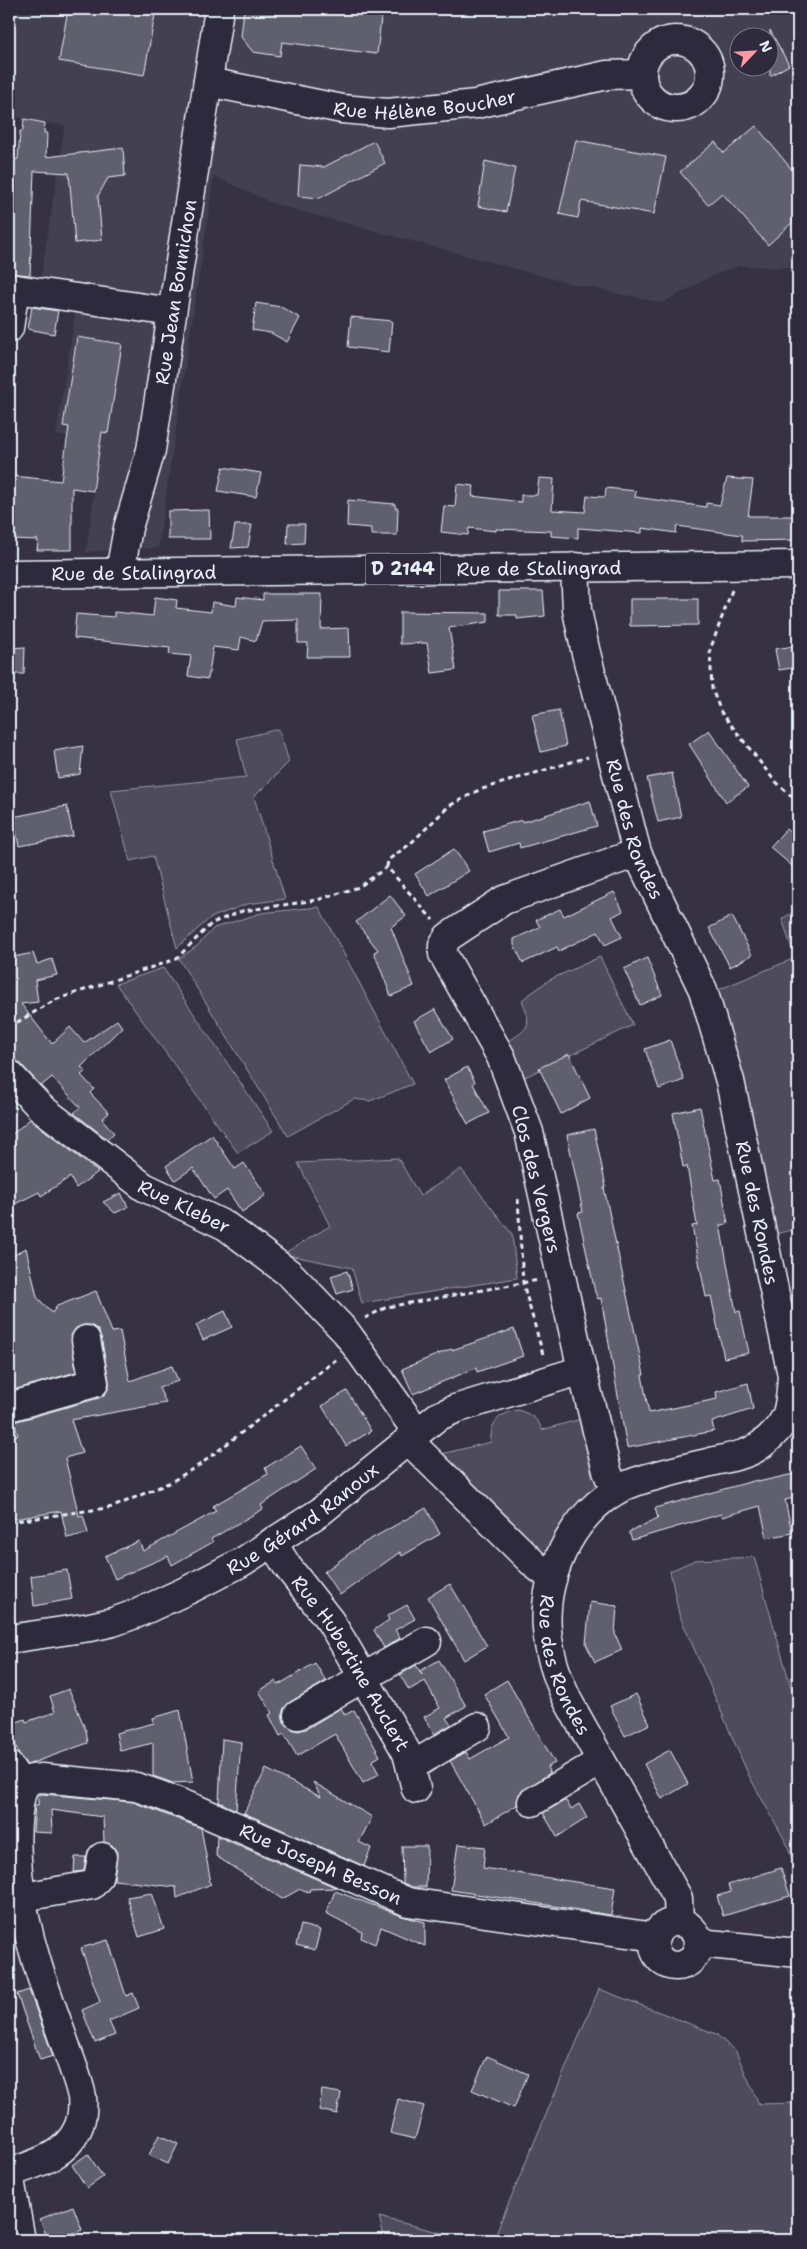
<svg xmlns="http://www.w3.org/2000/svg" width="807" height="2249" font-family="'Shantell Sans',sans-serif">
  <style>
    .built { fill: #433f51; fill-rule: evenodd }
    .green { fill: #4d4b5c; stroke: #9a9eaa }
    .building { fill: #605e6e; stroke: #e8f1f8 }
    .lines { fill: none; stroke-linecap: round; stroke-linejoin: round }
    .minor-casing { stroke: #e8f1f8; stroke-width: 31 }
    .major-casing { stroke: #e8f1f8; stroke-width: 31 }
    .path { stroke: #e8f1f8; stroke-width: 3; stroke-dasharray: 5 4; stroke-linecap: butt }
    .minor { stroke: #2f2a3d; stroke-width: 28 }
    .major { stroke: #2f2a3d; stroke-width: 28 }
    .labels { text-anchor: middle; stroke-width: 4; stroke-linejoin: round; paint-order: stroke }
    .shield { fill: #2f2a3d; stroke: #b0b5c0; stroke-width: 1 }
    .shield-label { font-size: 18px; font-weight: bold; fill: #e8f1f8 }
    .street-label { font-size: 19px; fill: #e8f1f8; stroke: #2f2a3d }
  </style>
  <rect width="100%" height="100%" fill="#363244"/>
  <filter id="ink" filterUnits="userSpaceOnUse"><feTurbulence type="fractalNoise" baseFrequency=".02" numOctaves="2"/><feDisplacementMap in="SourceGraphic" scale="10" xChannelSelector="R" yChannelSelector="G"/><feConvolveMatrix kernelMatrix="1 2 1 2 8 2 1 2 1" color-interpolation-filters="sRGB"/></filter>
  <g filter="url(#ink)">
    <path class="built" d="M9 9H798V268L738 266 714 275 662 303 568 283 274 204 214 176 158 548 86 552 101 442 56 435 80 283 41 276 65 126 9 116ZM740 38H770V68H740Z"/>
    <path class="green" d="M279 729 289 762 254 797 285 899 247 904 210 918 177 948 153 856 130 861 111 790 246 777 237 739Z
      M319 907 413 1084 370 1101 354 1099 288 1136 179 959 197 946 214 928 261 913Z
      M798 909V1229L774 1234 718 990 795 958 782 919Z
      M600 957 633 1025 525 1077 507 1042C530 1028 532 1026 522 1000L549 980Z
      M163 968 273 1131 238 1153 116 984Z
      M398 1158 420 1196 461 1169 512 1234 517 1278 362 1303 352 1268 283 1254 330 1226 298 1163Z
      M518 1410C530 1414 538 1418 542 1430L581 1419 589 1458 601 1490 547 1559 433 1456 491 1442C490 1421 499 1414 518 1410Z
      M754 1557 792 1691 798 1690V1878L787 1844 749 1776 679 1614 670 1571 695 1560Z
      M599 1989 716 2034 736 2052 759 2104 798 2103V2240H493Z
      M379 2217 470 2240H385Z"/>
    <path class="building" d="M68 9H156L144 75 59 61Z
      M244 9H382L377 54 282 42 280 56 253 52 241 37Z
      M770 30 789 65 770 76Z
      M24 119 45 123 44 133H47L46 157 123 148 125 176 108 178 98 196 102 240 75 243 69 173 34 171 30 275 9 273 11 160 18 159 20 131H23Z
      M756 126 798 177V217L768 245 722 193 708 205 680 172 715 142 724 153Z
      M576 140 666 157 654 214 581 201 578 218 559 214Z
      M374 141 385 163 320 198 298 196 300 165 324 167Z
      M485 161 515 168 506 212 478 206Z
      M256 303 281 307 300 318 287 342 271 333 252 330Z
      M32 307 58 311 54 334 28 329Z
      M351 317 392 321 389 352 348 347Z
      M77 337 122 344 108 433 102 432 93 491 72 488V550H37L38 540 9 539V511L13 476 61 481 69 427 63 426Z
      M223 467 261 473 256 497 218 491Z
      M539 478 554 479 552 510 585 512 587 496 605 497 606 488 636 491 635 497 706 507V503L720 505 727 478 753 480 748 516H796L798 540 742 541V535L677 526 676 533 642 528V533L578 528V538L551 536V531L496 529V531L469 528 468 535 441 532 444 506 455 507 457 484 474 486 472 496 521 502V495H537Z
      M348 500 395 504V508H398L397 535H371V528L347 526Z
      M209 510 210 539H168V511Z
      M288 524H305L304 543 287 544Z
      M235 525H252L248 547 231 548Z
      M499 591H543L545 616 517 619V615H499Z
      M263 594H322L321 629 349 628 350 657H307L308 643H298V620L262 621 256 641 241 637 239 650 213 647 208 679 188 676 191 656 169 654 170 648 74 638 76 614 114 617V612L153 616 155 597 177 600 176 608 211 612 212 602 236 606 237 597 263 600Z
      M630 599H698V625L630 626Z
      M400 612 488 613V622L449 628 456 670 432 673 427 643 400 644Z
      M794 646 798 667 779 670 775 649Z
      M25 647 24 674H9V648Z
      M559 710 566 746 541 752 532 715Z
      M709 730 748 787 726 802 689 744Z
      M83 746 80 774 58 778 54 751Z
      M672 773 681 817 658 822 647 778Z
      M590 801 597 826 520 848 519 843 489 852 483 831 522 820 523 822Z
      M67 806 73 836 19 846 13 817Z
      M786 829 798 840V871L770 847Z
      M454 849 469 871 429 896 415 874Z
      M614 892 623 911 612 917 622 937 605 945 598 932 559 951 557 947 523 963 514 945V939L540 927 536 920 560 909 564 916Z
      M390 895 406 916 391 927 414 986 391 996 374 952 378 950 356 922Z
      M732 916 752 955 730 967 709 928Z
      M33 953 37 964 52 959 57 975 35 980 38 1002 21 1004 52 1044 70 1027 84 1043 117 1020 122 1027 81 1067 86 1071 81 1075 94 1089 90 1093 109 1113 102 1119 114 1133 107 1139 74 1113 80 1107 52 1077 41 1086 20 1063 9 1056V958Z
      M647 958 662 995 640 1005 624 969Z
      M435 1009 453 1039 431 1052 414 1021Z
      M670 1040 684 1080 659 1089 645 1049Z
      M569 1054 590 1098 561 1114 539 1068Z
      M467 1067 475 1082 473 1084 489 1113 468 1124 444 1080Z
      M700 1107 715 1180 720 1179 728 1224 720 1225 736 1312 740 1311 749 1353 724 1358 711 1296 706 1297 692 1226 697 1225 687 1166 683 1167 673 1113Z
      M30 1119 98 1172 76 1188 70 1177 41 1196 39 1192 9 1207V1137Z
      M594 1129 606 1187 604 1188 644 1375H642L649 1413 717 1399 716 1392 748 1383 753 1409 712 1422 714 1431 627 1448 601 1298 598 1299 595 1292 578 1213 583 1212 567 1135Z
      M212 1135 235 1169 244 1163 266 1195 242 1212 227 1190 214 1199 193 1168 175 1180 166 1166Z
      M121 1193 128 1207 115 1213 103 1202Z
      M26 1248 37 1297 52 1313 57 1306 96 1291 112 1332 120 1331 130 1381 172 1366 178 1381 159 1388 166 1403 71 1420 82 1453 65 1458 79 1516 83 1515 88 1533 67 1538 61 1511 9 1520V1437L18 1435 14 1422 99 1398 105 1394 109 1388V1380L101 1337 98 1330 91 1325H84L76 1328 71 1335 76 1372 10 1391 9 1258Z
      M347 1271 353 1289 337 1294 331 1276Z
      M225 1311 232 1327 203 1340 196 1325Z
      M514 1329 523 1356 477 1372 476 1368 413 1394 402 1369 451 1349 452 1350Z
      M347 1391 371 1431 346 1446 322 1406Z
      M301 1446 316 1469 261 1505 263 1509 211 1539 213 1542 172 1565 168 1556 115 1579 105 1556 139 1541 143 1551 216 1511 213 1506 268 1474 265 1468Z
      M798 1473V1497L785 1500 792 1533 767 1538 760 1506 722 1517 721 1514 632 1540 629 1532 658 1518 655 1508 757 1480 758 1482Z
      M426 1508 440 1534 402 1556 400 1552 340 1595 324 1572 362 1544Z
      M67 1570 72 1599 34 1606 31 1576Z
      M450 1584 487 1646 464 1660 428 1597Z
      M590 1602 617 1606 615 1634 622 1650 595 1662 586 1644Z
      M407 1605 415 1619 395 1630 400 1638 384 1648 374 1630 389 1620 387 1616Z
      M439 1660 466 1706 446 1718 451 1725 434 1734 424 1717 440 1708 425 1681 409 1690 400 1675 416 1665 422 1675 420 1671Z
      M315 1663 326 1681 290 1702 284 1708 282 1714 284 1722 291 1729 298 1731 306 1729 341 1708 345 1715 354 1710 380 1756 372 1761 379 1774 363 1783 335 1734 297 1756 284 1734 280 1736 269 1715 272 1713 259 1691 276 1681 278 1685Z
      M507 1680 555 1763 547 1767 550 1773 519 1794 517 1805 486 1824 450 1761 466 1752 470 1759 509 1737 484 1694Z
      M69 1689 86 1731 88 1743 27 1765 19 1755 9 1725 25 1719 26 1722 55 1712 50 1696Z
      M636 1694 650 1724 625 1736 610 1706Z
      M180 1710 193 1782 173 1783 153 1776V1743L120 1751 116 1733 154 1723 153 1718Z
      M222 1739 241 1742 236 1810 219 1802Z
      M670 1750 688 1784 662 1799 644 1764Z
      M266 1769 321 1797 313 1782 372 1817 359 1842 371 1848 364 1866 244 1813Z
      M42 1794 133 1802 201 1828 210 1878 208 1880 211 1884 177 1898 176 1887 114 1880 117 1852 112 1845 104 1842 103 1817 51 1810 52 1833 33 1832 35 1805H38V1795Z
      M564 1801H566L571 1809 579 1804 587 1818 557 1837 543 1813Z
      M217 1836 335 1887 334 1888 310 1889 309 1892 300 1889 282 1899 216 1856Z
      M458 1844 485 1847 483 1868 615 1888 611 1915 451 1890Z
      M402 1846H427L426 1887H412L403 1883Z
      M75 1857H86L84 1871 74 1872Z
      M781 1868 790 1896 723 1916 717 1896 731 1892 728 1885Z
      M335 1891 402 1916 425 1922V1946L381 1927 375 1944 361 1938 362 1932 326 1913Z
      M152 1893 164 1929 139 1937 127 1897Z
      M301 1925 320 1930 315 1950 296 1945Z
      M108 1940 126 1996 133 1993 139 2008 109 2021 115 2035 95 2043 82 2010 100 2002 81 1948Z
      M29 1990 53 2056 40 2060 17 1994Z
      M487 2056 528 2074 514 2108 472 2090Z
      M322 2090 341 2093 337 2114 319 2110Z
      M398 2099 424 2106 415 2139 390 2133Z
      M159 2135 178 2144 168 2164 149 2155Z
      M88 2154 103 2177 87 2188 72 2165Z
      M73 2206 82 2230 55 2240H48L40 2219Z"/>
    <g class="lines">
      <g class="minor-casing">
        <g id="minor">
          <circle cx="676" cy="74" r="34"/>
          <path id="s1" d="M208 82 342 109 388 113 476 104 607 75 642 74"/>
          <path d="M9 288 172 312"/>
          <path d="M9 328 15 289"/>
          <path id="s2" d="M575 567 577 610 585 649 637 853 703 990 730 1081 792 1375C790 1409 790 1422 762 1444 750 1454 733 1457 719 1460 691 1467 662 1473 635 1482 578 1501 542 1572 547 1629 549 1655 557 1678 568 1701L678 1898 679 1922"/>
          <path id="s3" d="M120 572 128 528 151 450 219 9"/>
          <path id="s4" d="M9 1074 40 1107 144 1187 226 1226 290 1274 346 1332 417 1432"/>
          <path d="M9 1407 94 1383 86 1340"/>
          <path d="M408 1440 535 1565 552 1578"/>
          <path d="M615 1491 607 1471 582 1370 529 1132 501 1057 443 954V945L448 937 504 900 637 853"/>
          <path id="s5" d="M272 1542 287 1566 330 1621 344 1644 407 1753 416 1789"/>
          <path id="s6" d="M9 1639 90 1627 113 1622 138 1613 190 1589 242 1562 320 1512 437 1417 455 1409 582 1370"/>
          <path d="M298 1715 427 1641"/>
          <path id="s7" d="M9 1766 23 1787 32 1779 42 1778 136 1787 157 1794 198 1810 408 1902 655 1937"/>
          <path d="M412 1766 477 1727"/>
          <path d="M532 1802 601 1761"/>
          <path d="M23 1897 92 1885 98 1878 102 1857"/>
          <circle cx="676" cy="1944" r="22"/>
          <path d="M699 1943 798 1953"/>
          <path d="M9 2173C34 2164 64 2157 77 2130 82 2120 83 2107 82 2097 79 2082 73 2067 68 2053 58 2023 46 1993 37 1963 21 1912 8 1839 23 1787"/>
          <path d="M9 2174 21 2240"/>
        </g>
      </g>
      <g class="major-casing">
        <g id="major">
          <path id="s8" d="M9 574 798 565"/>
        </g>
      </g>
      <path class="path" d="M732 590 710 650 712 689 721 712 774 780 798 802
        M387 867 388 860 410 844 449 806 479 790 588 757
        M9 1027 55 1000 176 959 212 923 242 911 317 900 359 887 387 867 433 920
        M518 1199 523 1283 544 1358
        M365 1318 387 1307 539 1280
        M9 1522 113 1507 171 1482 201 1464 338 1358"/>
      <use href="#minor" class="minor"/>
      <use href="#major" class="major"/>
    </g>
  </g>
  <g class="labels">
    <rect class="shield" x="365.5" y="553.5" width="75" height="31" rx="4"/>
    <g class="shield-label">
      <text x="403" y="575">D 2144</text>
    </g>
    <g class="street-label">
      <text dy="7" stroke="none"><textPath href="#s1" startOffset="220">Rue Hélène Boucher</textPath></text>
      <text dy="7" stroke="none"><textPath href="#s3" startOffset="286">Rue Jean Bonnichon</textPath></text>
      <text dy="7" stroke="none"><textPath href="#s8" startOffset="530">Rue de Stalingrad</textPath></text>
      <text dy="7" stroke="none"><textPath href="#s8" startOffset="125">Rue de Stalingrad</textPath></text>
      <text dy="7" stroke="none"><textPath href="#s2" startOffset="270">Rue des Rondes</textPath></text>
      <text transform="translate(537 1179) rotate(76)" y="7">Clos des Vergers</text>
      <text dy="7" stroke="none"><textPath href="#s4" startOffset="221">Rue Kleber</textPath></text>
      <text dy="7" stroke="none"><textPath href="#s2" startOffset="675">Rue des Rondes</textPath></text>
      <text dy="7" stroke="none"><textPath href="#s6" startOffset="322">Rue Gérard Ranoux</textPath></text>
      <text dy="7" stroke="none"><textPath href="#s5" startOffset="145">Rue Hubertine Auclert</textPath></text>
      <text dy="7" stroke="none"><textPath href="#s2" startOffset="1275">Rue des Rondes</textPath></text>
      <text dy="7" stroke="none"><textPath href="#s7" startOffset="342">Rue Joseph Besson</textPath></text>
    </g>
  </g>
  <rect width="807" height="2249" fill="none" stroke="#2f2a3d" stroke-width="30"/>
  <rect x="15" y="15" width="777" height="2219" fill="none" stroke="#e8f1f8" stroke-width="2" filter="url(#ink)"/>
  <g transform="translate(754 52) rotate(65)"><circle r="24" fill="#2f2a3d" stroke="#797a88"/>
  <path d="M0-4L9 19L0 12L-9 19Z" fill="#ff9aa2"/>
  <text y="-8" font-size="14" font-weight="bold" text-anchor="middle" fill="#e8f1f8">N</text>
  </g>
</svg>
